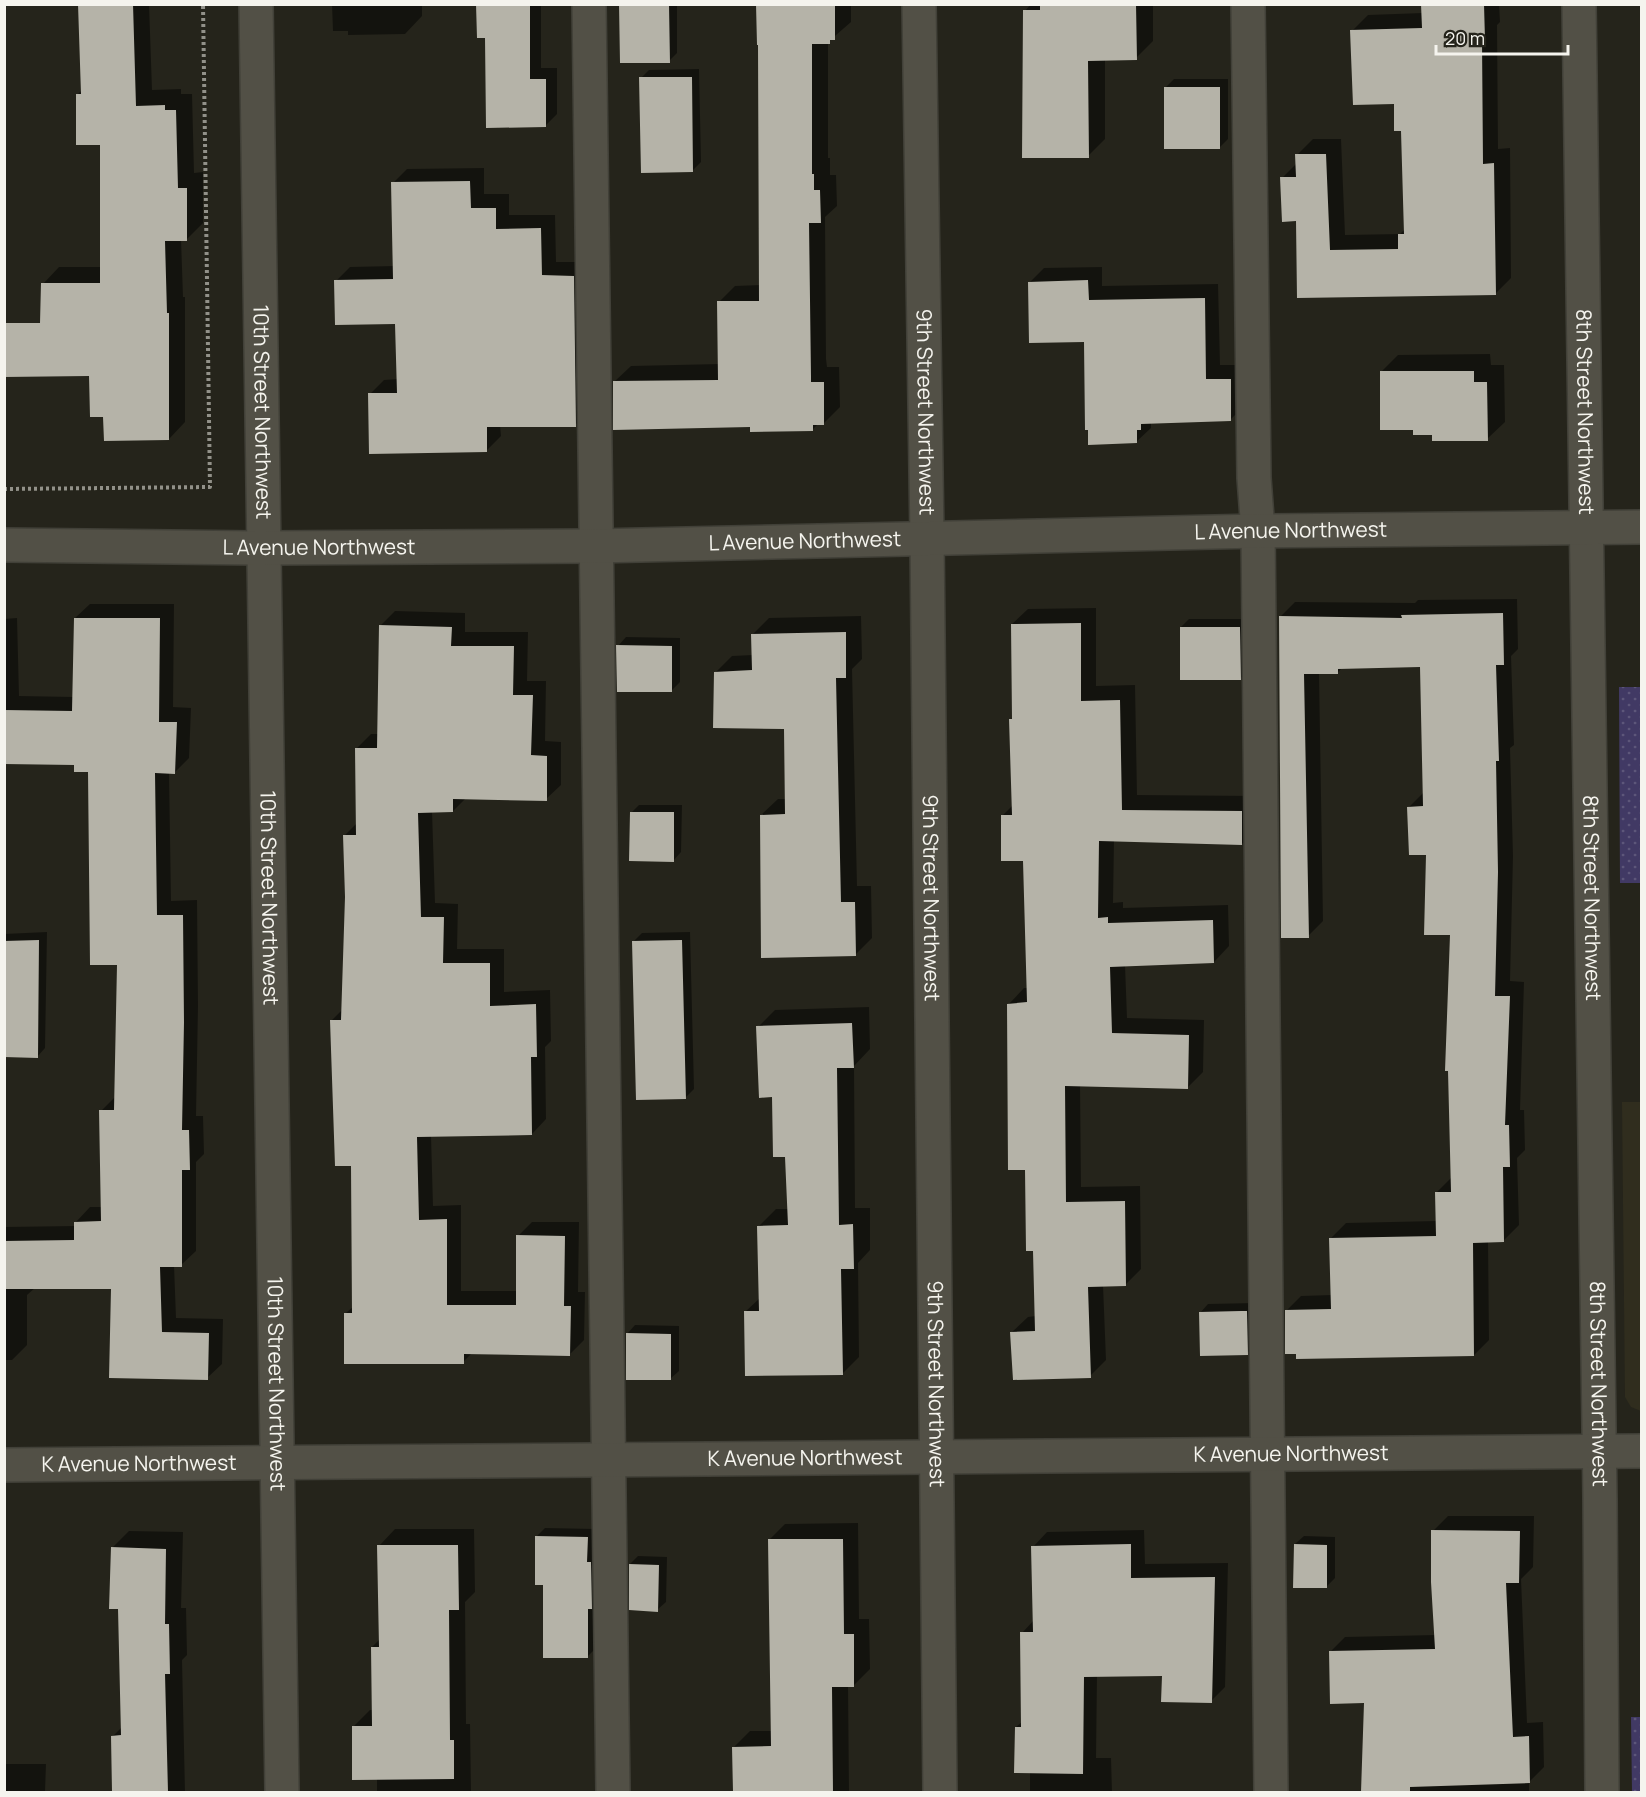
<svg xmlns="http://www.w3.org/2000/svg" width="1646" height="1797" font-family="Manrope,sans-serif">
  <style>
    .built { fill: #302d1e }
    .grass { fill: url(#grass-dots) }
    .shadow { fill: #0007 }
    .building { fill: #b5b3a8 }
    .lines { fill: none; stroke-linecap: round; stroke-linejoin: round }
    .minor-casing { stroke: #414038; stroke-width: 36 }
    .path { stroke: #929189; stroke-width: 4; stroke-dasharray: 3 3; stroke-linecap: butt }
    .minor { stroke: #525046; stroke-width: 33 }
    .labels { text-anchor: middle; stroke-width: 6; stroke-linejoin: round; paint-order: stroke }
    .street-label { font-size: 21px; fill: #f5f4ee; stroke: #25241b }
  </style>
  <defs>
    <pattern id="grass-dots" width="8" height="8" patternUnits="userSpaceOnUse" patternTransform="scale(1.5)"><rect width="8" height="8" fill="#413964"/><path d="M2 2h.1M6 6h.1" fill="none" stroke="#5d567a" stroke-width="1.8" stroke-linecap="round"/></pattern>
  </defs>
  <rect width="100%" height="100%" fill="#25241b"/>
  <path class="built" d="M1622 1102H1641V1411L1631 1407 1625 1397Z"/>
  <path class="grass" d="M1619 687H1641V883H1620Z
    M1631 1717H1641V1792H1632Z"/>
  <path class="shadow" d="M80 4H149L152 90 181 89V94H192L194 173 203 172V223L187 239H181L183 297H185V422L169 439 105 415 90 374 43 284 59 267H102V144L77 95 82 90Z
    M332 4H422V16L405 34 348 35V31H333Z
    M478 4H541V68H557V114L545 126 486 36Z
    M621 4H677V53L669 61Z
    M758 4H851V22L828 42V158H830V175H836L837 206 825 217 826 359 827 367H839L840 407 824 423H819L812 430 752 426 614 382 631 366 720 364 719 302 735 286 761 285Z
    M1031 4H1153V41L1136 58 1105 59V139L1088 156 1025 11Z
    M1423 4H1499L1500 22 1497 25 1498 149 1510 148 1511 278 1496 293 1299 297 1298 220 1282 178 1297 163V155L1313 139H1341L1345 235 1400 234 1406 228 1403 130 1396 103 1352 31 1368 15 1423 13Z
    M699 69 701 162 693 170 641 78 649 70Z
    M1174 79H1228V139L1220 147 1165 88Z
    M484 168V194H509V215H555L556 262H588L590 411 575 425H500L501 436 486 451 370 394 384 380 398 379 396 322 336 281 350 267 395 266 393 183 407 169Z
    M1102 267V286L1218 284 1220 365H1244L1245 405 1231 419 1151 422V428L1136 442 1085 340 1030 282 1044 268Z
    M1490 354 1491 365H1504L1505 422 1487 439 1433 434 1415 428 1381 372 1398 355Z
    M1517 599 1518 649 1511 656 1514 745 1510 748 1513 856 1510 981 1524 982 1520 1110H1524L1525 1150 1517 1158 1519 1225 1504 1240 1488 1241 1489 1340 1474 1355 1286 1311 1301 1296 1332 1295 1331 1238 1346 1223 1437 1221 1436 1193 1452 1177 1451 934 1427 854 1409 807 1424 792 1421 665 1343 667 1338 672H1319L1323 921 1308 936 1280 617 1295 602 1415 603 1418 600Z
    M90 604H174L173 707 191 708 189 758 175 772H169L171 901 197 900 198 1006 196 1116H203L204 1154 196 1162V1251L181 1265H174L176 1318 223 1319 222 1364 207 1378 113 1287H36L27 1295V1345L12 1360H4V1227L76 1226V1222L90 1207H102L101 1111 115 1097 118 963 89 770 76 764 4 763V619L17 618 19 696 74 697 75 618Z
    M1096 608V686L1135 685 1137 795 1257 796 1258 828 1242 844 1114 840 1113 903 1123 902V908L1228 905 1229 946 1214 962 1125 965 1127 1018 1204 1020 1203 1072 1188 1087 1080 1084 1081 1187 1140 1186 1141 1269 1125 1285H1103L1106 1360 1090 1376 1012 1332 1028 1317 1036 1316 1035 1250 1009 1004 1024 988H1029L1025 860 1002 816 1013 805 1011 720 1013 717 1012 624 1028 609Z
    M395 611 465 613V632H528L527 681H546L545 741 561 742V785L546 799 466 798 453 811H432L435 903 458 904 457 949H504V992L550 990 551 1041 545 1047 546 1119 532 1134 431 1136 433 1206 461 1205V1291H517L518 1236 532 1222H579L578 1292H585L584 1340 570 1354 472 1353 463 1362 346 1313 354 1306 353 1164 331 1021 343 1009 346 897 344 836 358 822 356 749 371 734H379L380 626Z
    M861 616 862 659 852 669 857 886H871L872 938 855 955 761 815 778 799H786L785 727 715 673 732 656 753 655V634L769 618Z
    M1189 619H1248V671L1240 679 1181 627Z
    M626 637 680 638V682L671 691 618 646Z
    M639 805H682L681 852 673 861 631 813Z
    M47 932 45 1048 37 1057 4 1056V934Z
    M690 932 694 1089 686 1097 634 941 642 933Z
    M869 1007 870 1049 854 1066 855 1208H870V1250L858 1263 859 1357 842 1374 745 1312 761 1297 759 1226 776 1209H789L787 1155 758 1027 775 1010Z
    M1255 1303V1345L1247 1353 1200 1313 1208 1304Z
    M635 1325 679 1326V1371L670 1379 627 1334Z
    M1448 1516H1534L1533 1567 1521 1579 1527 1723 1543 1722 1544 1767 1529 1782V1792H1363L1365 1701 1330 1652 1345 1637 1436 1635 1433 1531Z
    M858 1523 859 1619H869L870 1669 854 1685H848L849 1792H734V1747L750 1731H772L769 1540 785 1524Z
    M545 1528 595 1529 596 1648 588 1656 545 1583 537 1536Z
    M395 1529H474L475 1592 465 1602 466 1724H470L471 1792H377V1778L353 1727 370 1710H373L372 1647 380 1639 379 1546Z
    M1144 1530 1145 1564 1228 1563 1225 1687 1211 1701 1163 1674 1097 1675 1096 1758H1111L1112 1792H1030V1771L1016 1727 1023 1721 1022 1633 1034 1620 1033 1547 1047 1532Z
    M129 1531 183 1532 181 1608H186L187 1655 182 1660 185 1792H114L113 1736 122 1727 119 1607 112 1548Z
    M1304 1536 1335 1537V1578L1326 1587 1295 1544Z
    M638 1556 667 1557 666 1602 657 1610 630 1564Z
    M4 1764H46L45 1792H4Z"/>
  <path class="building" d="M78 4H133L136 106 165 105V110H176L178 188H187V241H165L167 313H169V440L104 441 103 417H90L89 376 4 377V323H40L41 283H100V145H76V94H81Z
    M476 4H530V79H546V127L486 128 485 38H477Z
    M619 4H669L670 63H620Z
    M756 4H835V40H830V44H812V174H814V190H820L821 223H809L811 376V382H824V425H813V431L750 432V427L613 430V381L718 380 717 301H759L758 45H757Z
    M1040 4H1136L1137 60 1088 61 1089 158H1022L1023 10H1040Z
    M1421 4H1484L1485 40H1482L1483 164 1494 163 1496 295 1297 298 1296 221 1282 222 1280 177H1296L1295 154H1326L1330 250 1398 249V234H1404L1401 131H1394V104L1353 105 1350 30 1422 28Z
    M639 77H692L693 172 641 173Z
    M1164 87H1220V149H1164Z
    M470 181 471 208H496V229L541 228 542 275 574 276 576 427H487V452L369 454 368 393H397L395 324 335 325 334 280 393 279 391 182Z
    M1088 280 1089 300 1205 298 1206 379H1231V421L1141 424V430H1137V443L1088 445V430H1085L1084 342 1029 343 1028 282Z
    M1380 371H1474V382H1487L1488 441H1432V435H1413V430H1380Z
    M1503 613 1504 665H1496L1499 761H1496L1498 872 1495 996H1510L1505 1125H1509L1510 1167H1503L1504 1242 1473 1243 1474 1356 1296 1359V1354H1285V1310L1331 1309 1329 1238 1436 1236 1435 1192H1451L1448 1071H1445L1450 935H1424L1426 855H1409L1407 807 1423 806 1420 667 1338 669V674H1304L1309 938H1281L1279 616 1402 618 1401 615Z
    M74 618H160L159 722H177L175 774 155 773 157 915H183L184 1022 182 1130H189L190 1170H182V1267H160L162 1332 209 1333 208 1380 109 1378 111 1289H4V1241L74 1240V1222L101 1221 99 1110H114L117 965H90L88 772H74V765L4 764V710L72 711Z
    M1081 623V701L1120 700 1122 810 1242 811V845L1099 841 1098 918 1108 917V923L1213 920 1214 963 1110 967 1112 1033 1189 1035 1188 1089 1065 1086 1066 1202 1125 1201 1126 1286 1088 1287 1091 1378 1013 1380 1010 1332 1035 1331 1033 1251H1026L1025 1170H1008L1007 1004 1027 1002 1023 861H1001V815H1012L1009 719H1012L1011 624Z
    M379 625 452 627 451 646H514L513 695H533L531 755 547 756V801L453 799V812L418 813 421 917H444L443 963H490V1006L536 1004 537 1057H531L532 1135 417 1137 419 1220 447 1219V1305H516V1235L565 1236 564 1306H571L570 1356 464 1354V1364H344V1313H352L351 1166H335L330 1020H341L345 897 343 835H356L355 748H377Z
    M1180 627H1240L1241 680H1180Z
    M846 632V678H836L841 902H855L856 956 761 958 760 815 785 814 784 729 713 728 714 672 752 670 751 634Z
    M616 645 672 646V692H617Z
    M630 812H674V862L629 861Z
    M39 940 38 1058 4 1057V941Z
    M682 940 686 1099 636 1100 632 941Z
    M852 1023 854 1068H837L839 1225 853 1224 854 1269H841L843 1375 745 1376 744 1311H759L757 1226 788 1225 785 1157H773L772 1097 759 1098 756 1026Z
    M1241 1311H1247L1248 1355 1200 1356 1199 1312Z
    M626 1333 671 1334V1380H626Z
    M1431 1530 1520 1531 1519 1583H1506L1513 1737 1529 1736 1530 1783 1410 1787V1792H1361L1364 1703 1330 1704 1329 1651 1435 1649 1431 1582Z
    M535 1536 588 1537 587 1562H591L592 1609H588V1658H543V1585H535Z
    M768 1539H843L844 1634H854V1687H832L833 1792H733L732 1747 771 1746Z
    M1131 1544V1578L1215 1577 1212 1703 1161 1702 1162 1676 1084 1677 1083 1774 1014 1773 1015 1727H1021L1020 1632H1033L1031 1546Z
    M1294 1544 1327 1545V1588H1293Z
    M377 1545H458L459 1610H449L450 1740H454V1779L352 1780V1726H372L371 1647H379Z
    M111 1547 166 1549 165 1624H169L170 1674H165L168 1792H112L111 1736 121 1735 118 1609H109Z
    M629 1564 659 1565 658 1612 629 1610Z"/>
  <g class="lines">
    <g class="minor-casing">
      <g id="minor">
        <path id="s1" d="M256 4 282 1792"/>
        <path d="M589 4 613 1792"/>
        <path id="s2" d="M919 4 927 538 940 1792"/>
        <path d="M1248 4 1254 478 1258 531 1271 1792"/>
        <path id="s3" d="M1579 4 1600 1499 1602 1792"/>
        <path id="s4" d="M4 545 264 548 596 546 1258 531 1642 527"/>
        <path id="s5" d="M4 1465 1642 1451"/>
      </g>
    </g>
    <path class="path" d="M4 489 210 487 203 4"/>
    <use href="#minor" class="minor"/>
  </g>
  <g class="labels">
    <g class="street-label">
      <text dy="7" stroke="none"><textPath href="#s1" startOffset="408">10th Street Northwest</textPath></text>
      <text dy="7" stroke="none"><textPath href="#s2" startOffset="408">9th Street Northwest</textPath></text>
      <text dy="7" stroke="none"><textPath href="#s3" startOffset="408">8th Street Northwest</textPath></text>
      <text dy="7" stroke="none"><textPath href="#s4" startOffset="1287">L Avenue Northwest</textPath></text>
      <text dy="7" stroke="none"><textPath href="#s4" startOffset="801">L Avenue Northwest</textPath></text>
      <text dy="7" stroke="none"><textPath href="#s4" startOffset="315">L Avenue Northwest</textPath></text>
      <text dy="7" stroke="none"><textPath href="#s1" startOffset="894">10th Street Northwest</textPath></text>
      <text dy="7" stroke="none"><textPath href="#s2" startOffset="894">9th Street Northwest</textPath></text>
      <text dy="7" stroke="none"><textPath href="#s3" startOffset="894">8th Street Northwest</textPath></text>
      <text dy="7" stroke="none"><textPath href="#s1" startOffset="1380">10th Street Northwest</textPath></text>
      <text dy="7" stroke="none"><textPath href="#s2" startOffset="1380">9th Street Northwest</textPath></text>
      <text dy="7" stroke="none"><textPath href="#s3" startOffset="1380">8th Street Northwest</textPath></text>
      <text dy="7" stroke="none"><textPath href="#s5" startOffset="1287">K Avenue Northwest</textPath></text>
      <text dy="7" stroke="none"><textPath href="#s5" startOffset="801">K Avenue Northwest</textPath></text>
      <text dy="7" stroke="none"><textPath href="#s5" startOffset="135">K Avenue Northwest</textPath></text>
    </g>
  </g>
  <rect width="1646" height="1797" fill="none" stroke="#f5f4ee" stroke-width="12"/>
  <path d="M1436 45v9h132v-9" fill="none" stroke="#f5f4ee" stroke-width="3"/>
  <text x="1445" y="45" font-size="18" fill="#f5f4ee" stroke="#25241b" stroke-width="4.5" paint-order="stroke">20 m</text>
</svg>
